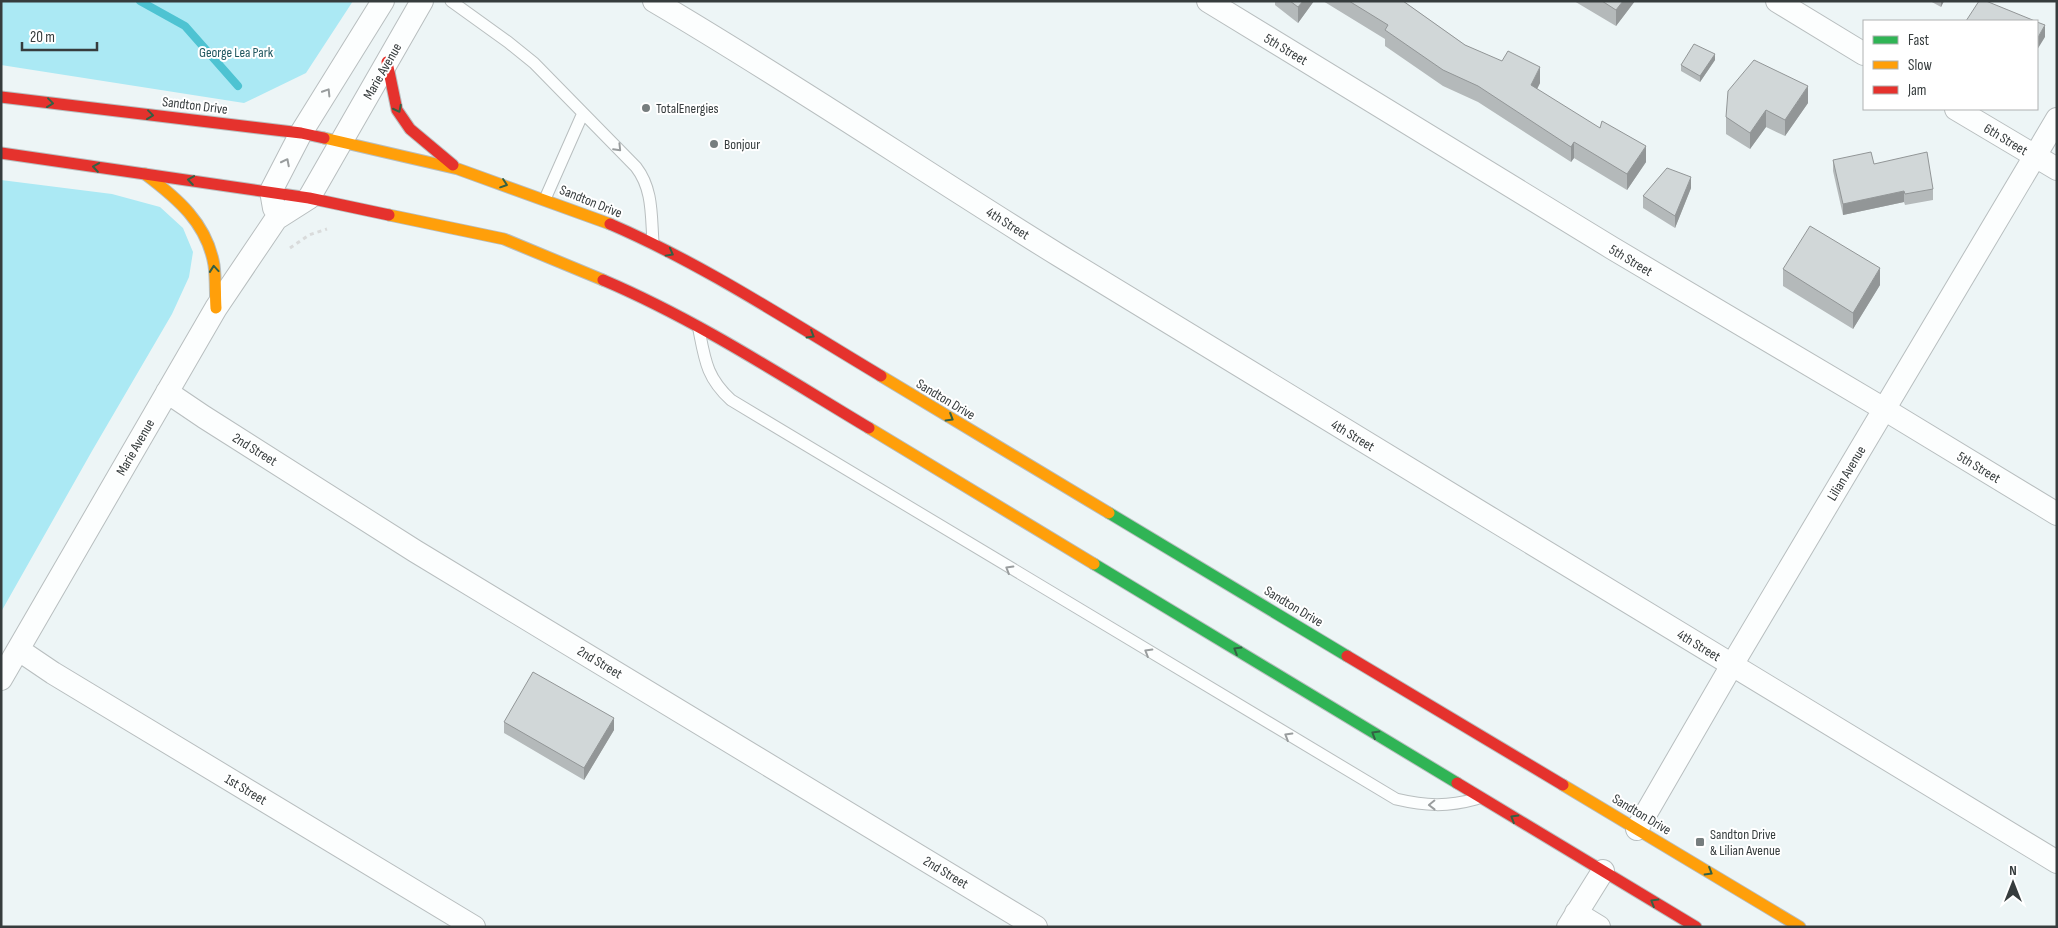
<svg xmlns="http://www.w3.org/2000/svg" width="2058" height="928" font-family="'Sofia Sans Condensed',sans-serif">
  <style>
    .green { fill: #abe9f4 }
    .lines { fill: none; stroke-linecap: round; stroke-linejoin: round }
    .stream { stroke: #4ec3d2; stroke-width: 8 }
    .lane-casing { stroke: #b8bebf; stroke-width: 13 }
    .street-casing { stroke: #b8bebf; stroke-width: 24 }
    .fast-casing { stroke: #b8bebf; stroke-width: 13 }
    .slow-casing { stroke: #b8bebf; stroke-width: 13 }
    .jam-casing { stroke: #b8bebf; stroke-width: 13 }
    .path { stroke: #d9dbdb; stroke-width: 3; stroke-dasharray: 4 4; stroke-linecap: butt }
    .lane { stroke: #fcfefe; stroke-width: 11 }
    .street { stroke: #fcfefe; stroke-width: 22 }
    .fast { stroke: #30b455; stroke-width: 11 }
    .slow { stroke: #ff9f0a; stroke-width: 11 }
    .jam { stroke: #e5322d; stroke-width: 11 }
    .wall { fill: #b4b9ba }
    .shaded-wall { fill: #929697 }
    .building { fill: #d1d7d8; stroke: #929697 }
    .oneway { stroke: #999d9e }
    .oneway2 { stroke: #346044 }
    .poi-dot { fill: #767d7e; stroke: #fff; stroke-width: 2 }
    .labels { text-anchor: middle; stroke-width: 4; stroke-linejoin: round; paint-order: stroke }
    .street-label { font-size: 14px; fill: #363c3d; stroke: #fff }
    .park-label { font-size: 14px; fill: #205860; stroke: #fff }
    .poi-label { font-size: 14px; fill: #363c3d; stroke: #fff; text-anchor: start }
  </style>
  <rect width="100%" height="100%" fill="#edf5f6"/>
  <path class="green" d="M1 1H353L306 73 244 103 1 65Z
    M1 180 112 194 160 207 183 228 193 252 189 277 172 314 92 451 1 612Z"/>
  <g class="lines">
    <path class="stream" d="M140 1 185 26 238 86"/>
    <g class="lane-casing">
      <path id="lane" d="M451 1 508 42 534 63 636 167C653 189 651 215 653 242
        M545 199 583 113
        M699 330C705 361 707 378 731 400L1396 799C1426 806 1447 807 1476 799"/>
    </g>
    <g class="street-casing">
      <path id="street" d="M654 1C792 82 924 172 1060 256 1392 459 1724 660 2057 862
        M1208 1 1612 248 1884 409 2057 514
        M1777 1 1864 54
        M1956 109 2057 169
        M274 208 271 191 301 133 383 1
        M167 392 204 417 415 551 1036 927
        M19 650 53 673 474 927
        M1 679 216 308 276 219 309 198 422 1
        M1637 829 1732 665 2057 119
        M1576 913 1599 927
        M1568 927 1603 871"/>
    </g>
    <g class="fast-casing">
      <path id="fast" d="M1109 513 1347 656
        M1094 564 1457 783"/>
    </g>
    <g class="slow-casing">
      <path id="slow" d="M324 138 458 169 610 224
        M145 174C177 198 207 223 214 265 216 279 215 294 216 308
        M389 215 504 239 603 280
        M881 376 1109 513
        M869 428 1094 564
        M1563 785 1800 927"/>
    </g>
    <g class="jam-casing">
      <path id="jam" d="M387 62 397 110 410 129 453 165
        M1 97 301 133 324 138
        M1 153 309 198 389 215
        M610 224C705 265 792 323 881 376
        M603 280C697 320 782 376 869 428
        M1347 656 1563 785
        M1457 783 1696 927"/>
    </g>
    <path class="path" d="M290 248 309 235 327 229"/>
    <use href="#lane" class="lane"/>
    <use href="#street" class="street"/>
    <use href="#fast" class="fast"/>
    <use href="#slow" class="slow"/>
    <use href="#jam" class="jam"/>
  </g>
  <path class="wall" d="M1275 1H1314L1298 23 1275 5Z
    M1323 1H1403L1465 45 1540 83 1537 89 1646 162 1627 190 1574 158 1571 162 1478 102 1443 86 1385 46V39Z
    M1574 1H1635L1616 26Z
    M1930 1H1944L1941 7Z
    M1715 60 1700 82 1681 71V65Z
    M1808 103 1785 136 1766 127 1750 149 1726 134V117Z
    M1833 160 1874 164 1933 189V200L1905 205 1904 202 1843 215 1833 171Z
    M1691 188 1675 228 1643 208V196Z
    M1783 269 1880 285 1853 329 1783 286Z
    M504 722 614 730 584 780 504 733Z"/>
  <path class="shaded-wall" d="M1303 1H1314L1298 23V7Z
    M1623 1H1635L1616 26V10Z
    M1941 1H1944L1941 7Z
    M2045 25V37L2037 50V39Z
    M1715 54V60L1700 82V76Z
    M1540 67V83L1531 101V85Z
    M1808 86V103L1785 136V120Z
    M1766 110V127L1750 149V133Z
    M1574 142V158L1571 162V147Z
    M1646 146V162L1627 190V174Z
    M1691 177V188L1675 228V216Z
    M1904 191V202L1843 215V204Z
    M1880 268V285L1853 329V313Z
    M614 718V730L584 780V768Z"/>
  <path class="building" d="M1290 1H1303L1298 7Z
    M1349 1H1403L1465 45 1502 61 1508 51 1540 67 1531 85 1600 128 1602 121 1646 146 1627 174 1574 142 1571 147 1478 86 1443 70 1385 30 1388 25Z
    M1602 1H1623L1616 10Z
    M1979 1H1986L2035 21H1966Z
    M2037 22 2045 25 2037 39Z
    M1694 44 1715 54 1700 76 1681 65Z
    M1754 60 1808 86 1785 120 1766 110 1750 133 1726 117 1728 91Z
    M1871 152 1874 164 1927 152 1933 189 1905 194 1904 191 1843 204 1833 160Z
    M1667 168 1691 177 1675 216 1643 196Z
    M1810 226 1880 268 1853 313 1783 269Z
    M533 672 614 718 584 768 504 722Z"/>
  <defs><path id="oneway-chevron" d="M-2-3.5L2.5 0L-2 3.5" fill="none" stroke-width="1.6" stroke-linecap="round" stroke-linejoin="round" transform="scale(1.25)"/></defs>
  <g class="oneway">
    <use href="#oneway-chevron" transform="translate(327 92) rotate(-58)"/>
    <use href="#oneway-chevron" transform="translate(618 148) rotate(46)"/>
    <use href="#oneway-chevron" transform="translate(286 162) rotate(-63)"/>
    <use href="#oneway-chevron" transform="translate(1009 569) rotate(-149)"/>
    <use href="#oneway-chevron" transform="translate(1148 652) rotate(-149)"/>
    <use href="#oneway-chevron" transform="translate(1288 736) rotate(-149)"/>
    <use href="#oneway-chevron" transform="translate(1432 805) rotate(179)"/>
  </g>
  <g class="oneway2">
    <use href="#oneway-chevron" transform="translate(50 103) rotate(7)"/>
    <use href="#oneway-chevron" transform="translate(398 109) rotate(63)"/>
    <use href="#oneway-chevron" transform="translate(150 115) rotate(7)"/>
    <use href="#oneway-chevron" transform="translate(96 167) rotate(-172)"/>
    <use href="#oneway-chevron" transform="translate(191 180) rotate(-172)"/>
    <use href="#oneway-chevron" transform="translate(504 184) rotate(19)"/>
    <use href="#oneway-chevron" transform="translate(670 253) rotate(29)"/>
    <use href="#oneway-chevron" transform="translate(214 269) rotate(-95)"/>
    <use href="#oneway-chevron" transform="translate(811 335) rotate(31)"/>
    <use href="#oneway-chevron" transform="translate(950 418) rotate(31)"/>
    <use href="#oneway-chevron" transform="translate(1237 650) rotate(-149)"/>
    <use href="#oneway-chevron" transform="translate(1375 734) rotate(-149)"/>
    <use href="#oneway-chevron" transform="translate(1514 818) rotate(-149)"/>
    <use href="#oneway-chevron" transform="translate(1709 872) rotate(31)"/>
    <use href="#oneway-chevron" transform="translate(1654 902) rotate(-149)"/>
  </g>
  <g class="poi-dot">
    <circle cx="646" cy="108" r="5"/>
    <circle cx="714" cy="144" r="5"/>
    <rect x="1695" y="837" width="10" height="10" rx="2.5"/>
  </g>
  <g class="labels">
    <g class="street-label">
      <text transform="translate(1286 49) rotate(31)" y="5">5th Street</text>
      <text transform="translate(382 71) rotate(-60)" y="5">Marie Avenue</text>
      <text transform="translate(195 105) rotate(7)" y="5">Sandton Drive</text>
      <text transform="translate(2006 139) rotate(31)" y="5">6th Street</text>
      <text transform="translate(591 201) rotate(22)" y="5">Sandton Drive</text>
      <text transform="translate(1008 223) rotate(32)" y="5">4th Street</text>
      <text transform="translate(1631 260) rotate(31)" y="5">5th Street</text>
      <text transform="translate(946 399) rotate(31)" y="5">Sandton Drive</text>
      <text transform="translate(1353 435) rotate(31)" y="5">4th Street</text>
      <text transform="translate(135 447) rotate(-60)" y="5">Marie Avenue</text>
      <text transform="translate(255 449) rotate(32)" y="5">2nd Street</text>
      <text transform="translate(1979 467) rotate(31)" y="5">5th Street</text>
      <text transform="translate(1846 473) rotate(-59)" y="5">Lilian Avenue</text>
      <text transform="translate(1294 606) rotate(31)" y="5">Sandton Drive</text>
      <text transform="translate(1699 645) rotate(31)" y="5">4th Street</text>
      <text transform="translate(600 662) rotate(31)" y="5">2nd Street</text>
      <text transform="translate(246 789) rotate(31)" y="5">1st Street</text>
      <text transform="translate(1642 814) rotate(31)" y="5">Sandton Drive</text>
      <text transform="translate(946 872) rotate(31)" y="5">2nd Street</text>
    </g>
    <g class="park-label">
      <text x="236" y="57">George Lea Park</text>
    </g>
    <g class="poi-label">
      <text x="656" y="113">TotalEnergies</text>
      <text x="724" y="149">Bonjour</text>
      <text x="1710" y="839">Sandton Drive<tspan x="1710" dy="16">&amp; Lilian Avenue</tspan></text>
    </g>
  </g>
  <rect width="2058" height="928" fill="none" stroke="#363c3d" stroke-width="5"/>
  <rect x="1863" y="20" width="175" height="90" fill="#ffffff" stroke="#afb1b1"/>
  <rect x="1873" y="36" width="25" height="8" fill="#30b455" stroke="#afb1b1"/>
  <text x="1908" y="45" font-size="15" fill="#363c3d">Fast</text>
  <rect x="1873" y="61" width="25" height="8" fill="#ff9f0a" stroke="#afb1b1"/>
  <text x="1908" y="70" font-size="15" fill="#363c3d">Slow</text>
  <rect x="1873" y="86" width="25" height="8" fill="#e5322d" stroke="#afb1b1"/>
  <text x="1908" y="95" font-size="15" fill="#363c3d">Jam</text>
  <g transform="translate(2013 883)" stroke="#ffffff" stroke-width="4" paint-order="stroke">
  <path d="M0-4L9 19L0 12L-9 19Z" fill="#363c3d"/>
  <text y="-8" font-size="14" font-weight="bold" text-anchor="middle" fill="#363c3d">N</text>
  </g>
  <path d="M22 42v8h75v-8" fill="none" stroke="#363c3d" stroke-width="2.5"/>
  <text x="30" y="42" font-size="15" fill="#363c3d" stroke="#ffffff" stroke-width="4" paint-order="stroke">20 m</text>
</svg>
